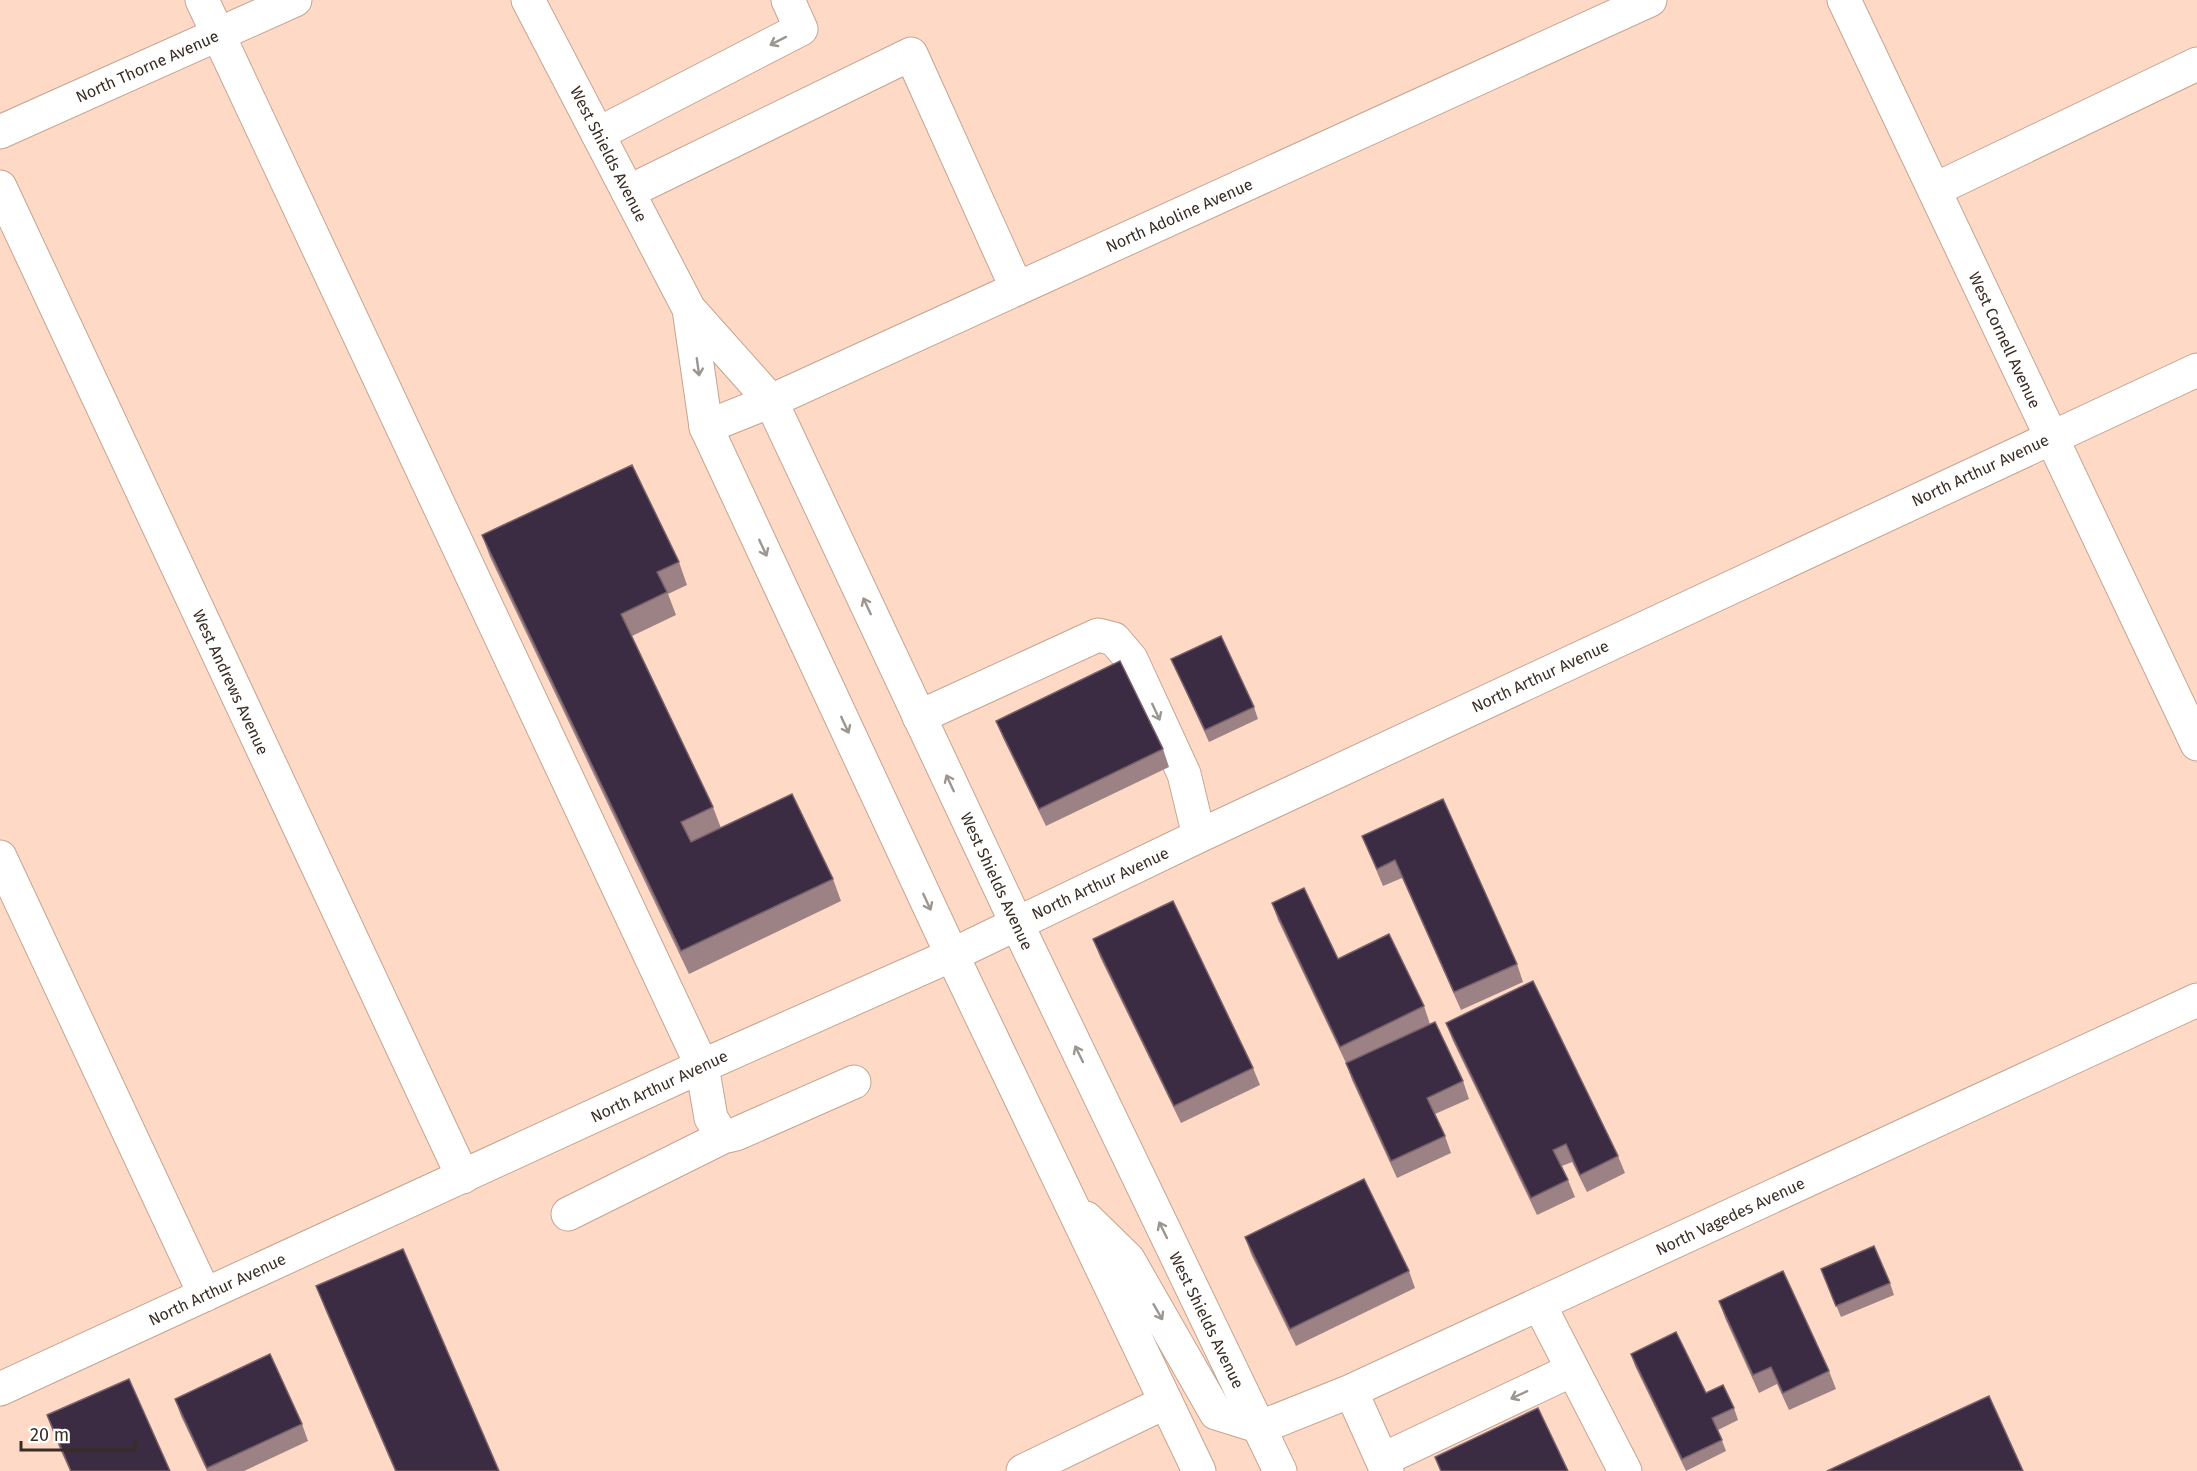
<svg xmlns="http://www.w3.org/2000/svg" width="2197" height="1471" font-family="'Fira Sans',sans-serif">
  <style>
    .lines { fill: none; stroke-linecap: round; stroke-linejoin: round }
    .minor-casing { stroke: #c5a490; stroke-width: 35 }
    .major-casing { stroke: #c5a490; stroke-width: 35 }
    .minor { stroke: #fff; stroke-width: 33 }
    .major { stroke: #fff; stroke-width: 33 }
    .wall { fill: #9c8284 }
    .building { fill: #3b2b43; stroke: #76606a; stroke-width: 1.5 }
    .oneway { stroke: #9c9692 }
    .labels { text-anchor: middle; stroke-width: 6; stroke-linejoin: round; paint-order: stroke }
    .street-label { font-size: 16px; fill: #3a2d25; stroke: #fff }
  </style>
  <rect width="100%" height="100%" fill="#fedac6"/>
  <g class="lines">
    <g class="minor-casing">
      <path id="minor" d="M202 0 702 1066 711 1118 723 1137 736 1134 854 1082
        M1844 0 2197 744
        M0 132 295 0
        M598 134 801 29 788 0
        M0 187 463 1177
        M1934 190 2197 64
        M628 192 911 54 1017 289
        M706 427 771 401 1650 0
        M919 717 1098 635 1114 639 1131 659 1184 774 1199 836
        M0 857 205 1295
        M568 1214 723 1137
        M1539 1304 1625 1471
        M0 1389 702 1066 952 955 1199 836 2197 370
        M1351 1391 1387 1471
        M1261 1427 1351 1391 2197 1000
        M1382 1460 1572 1370
        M1023 1471 1166 1402"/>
    </g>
    <g class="major-casing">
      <path id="major" d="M528 0 689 309 771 401 1016 922 1280 1471
        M689 309 706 427 952 955 1199 1471
        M1086 1218 1128 1259 1216 1413 1261 1427"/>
    </g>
    <use href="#minor" class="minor"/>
    <use href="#major" class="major"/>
  </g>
  <path class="wall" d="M482 535 679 562 687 585 668 594 676 615 632 636 713 807 721 828 833 879 841 901 689 974 490 557Z
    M1171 659 1254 707 1258 719 1209 742 1176 670Z
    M996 721 1163 749 1169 767 1046 826 1003 738Z
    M1443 799 1517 964 1523 982 1461 1010 1402 878 1383 886 1369 853 1362 836Z
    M1272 903 1338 959 1424 1006 1430 1024 1463 1081 1469 1099 1435 1114 1445 1136 1451 1153 1397 1178 1352 1080 1346 1063 1278 920Z
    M1093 939 1253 1068 1260 1085 1181 1123 1100 957Z
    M1446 1023 1618 1156 1625 1173 1587 1192 1572 1162 1562 1166 1568 1180 1575 1197 1537 1215 1453 1041Z
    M1245 1237 1409 1271 1415 1288 1296 1346 1251 1254Z
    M1821 1269 1890 1283 1894 1295 1841 1317Z
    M316 1286 499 1471H395L325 1309Z
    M1719 1301 1829 1371 1836 1389 1789 1410 1777 1384 1759 1393 1725 1318Z
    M1631 1354 1734 1408 1738 1420 1718 1430 1726 1451 1686 1471 1635 1366Z
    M175 1399 302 1424 308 1441 244 1471H207L181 1416Z
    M47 1415 170 1471H70L55 1438Z"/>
  <path class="building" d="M632 465 679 562 657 572 667 592 621 614 713 807 681 822 691 842 792 794 833 879 681 951 482 535Z
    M1221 636 1254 707 1205 730 1171 659Z
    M1120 661 1163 749 1039 809 996 721Z
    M1443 799 1517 964 1454 992 1395 860 1377 869 1362 836Z
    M1304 888 1338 959 1389 934 1424 1006 1340 1047 1272 903Z
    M1173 901 1253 1068 1174 1106 1093 939Z
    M1533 981 1618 1156 1580 1175 1566 1144 1553 1150 1568 1180 1531 1198 1446 1023Z
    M1435 1022 1463 1081 1427 1098 1445 1136 1391 1161 1346 1063Z
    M1364 1179 1409 1271 1290 1329 1245 1237Z
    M1874 1246 1890 1283 1836 1306 1821 1269Z
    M403 1249 499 1471H396L316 1286Z
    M1783 1271 1829 1371 1783 1393 1771 1367 1753 1375 1719 1301Z
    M1676 1332 1706 1393 1723 1385 1734 1408 1712 1418 1722 1440 1682 1459 1631 1354Z
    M270 1354 302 1424 207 1468 175 1399Z
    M129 1379 170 1471H71L47 1415Z
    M1989 1396 2023 1471H1827Z
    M1538 1408 1568 1471H1441L1435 1457Z"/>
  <defs><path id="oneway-shaft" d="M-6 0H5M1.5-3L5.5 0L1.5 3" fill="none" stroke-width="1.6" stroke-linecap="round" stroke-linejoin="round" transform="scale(1.5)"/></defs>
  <g class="oneway">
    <use href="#oneway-shaft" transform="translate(778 41) rotate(153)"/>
    <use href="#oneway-shaft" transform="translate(698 367) rotate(82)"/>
    <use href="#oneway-shaft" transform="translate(763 548) rotate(65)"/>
    <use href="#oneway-shaft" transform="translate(867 606) rotate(-115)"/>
    <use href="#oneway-shaft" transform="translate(1156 712) rotate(65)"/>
    <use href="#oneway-shaft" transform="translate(845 725) rotate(65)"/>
    <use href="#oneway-shaft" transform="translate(950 783) rotate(-115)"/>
    <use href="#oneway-shaft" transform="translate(927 902) rotate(65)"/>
    <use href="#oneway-shaft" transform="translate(1079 1054) rotate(-116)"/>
    <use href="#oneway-shaft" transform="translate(1163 1230) rotate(-116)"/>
    <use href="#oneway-shaft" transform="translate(1158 1312) rotate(60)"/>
    <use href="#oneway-shaft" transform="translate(1519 1395) rotate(155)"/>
  </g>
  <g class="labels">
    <g class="street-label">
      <text transform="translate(147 66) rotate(-24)" y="6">North Thorne Avenue</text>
      <text transform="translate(609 154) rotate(63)" y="6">West Shields Avenue</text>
      <text transform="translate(1179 215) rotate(-24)" y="6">North Adoline Avenue</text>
      <text transform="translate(2005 340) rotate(65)" y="6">West Cornell Avenue</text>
      <text transform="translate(1980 470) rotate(-25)" y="6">North Arthur Avenue</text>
      <text transform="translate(1540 676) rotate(-25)" y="6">North Arthur Avenue</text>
      <text transform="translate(231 682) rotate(65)" y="6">West Andrews Avenue</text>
      <text transform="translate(997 881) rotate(65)" y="6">West Shields Avenue</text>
      <text transform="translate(1100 883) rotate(-25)" y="6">North Arthur Avenue</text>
      <text transform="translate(659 1086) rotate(-25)" y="6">North Arthur Avenue</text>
      <text transform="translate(1730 1216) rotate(-25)" y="6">North Vagedes Avenue</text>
      <text transform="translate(217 1289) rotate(-25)" y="6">North Arthur Avenue</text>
      <text transform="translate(1207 1320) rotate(64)" y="6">West Shields Avenue</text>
    </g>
  </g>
  <path d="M21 1441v9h114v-9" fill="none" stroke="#3a2d25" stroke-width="3"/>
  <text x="30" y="1441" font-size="18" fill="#3a2d25" stroke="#ffffff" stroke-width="4.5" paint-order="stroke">20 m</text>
</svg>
